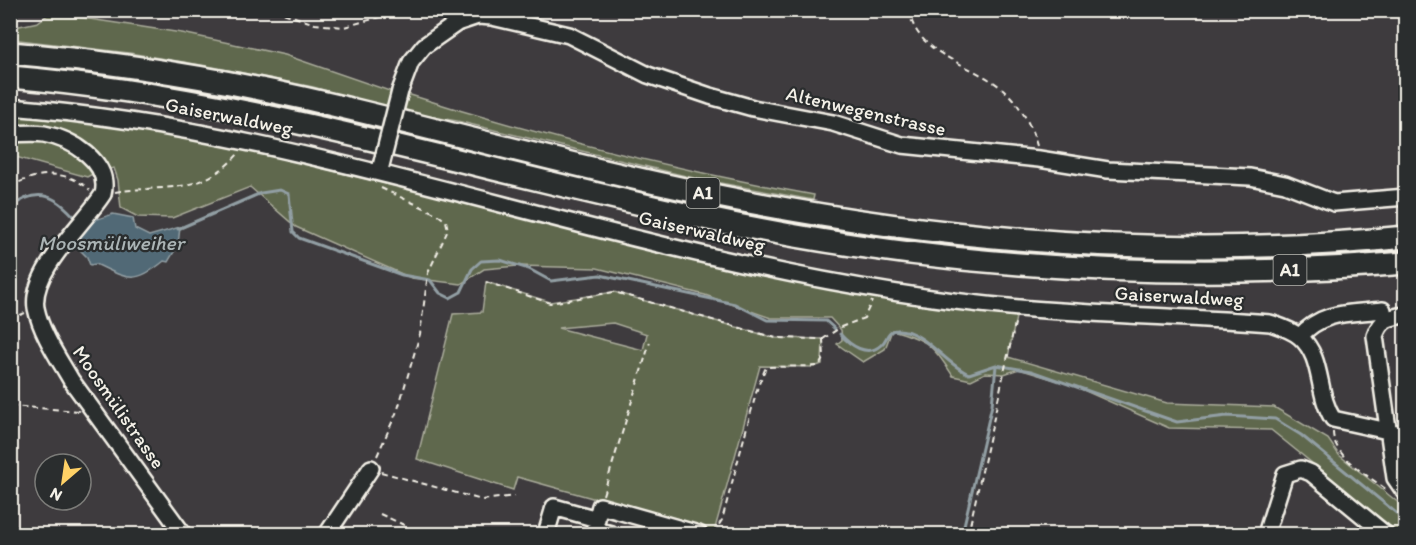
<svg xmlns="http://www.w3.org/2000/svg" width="1416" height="545" font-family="Itim,sans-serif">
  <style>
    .green { fill: #5f674e; stroke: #aaac9b; stroke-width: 1.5; fill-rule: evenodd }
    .water { fill: #516976; stroke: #929fa4; stroke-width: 1.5 }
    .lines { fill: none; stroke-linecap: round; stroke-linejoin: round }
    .stream { stroke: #929fa4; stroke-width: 3 }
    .minor-casing { stroke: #f4f1e8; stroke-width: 20 }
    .highway-casing { stroke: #f4f1e8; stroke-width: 26 }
    .path { stroke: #f4f1e8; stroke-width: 2; stroke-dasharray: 6 4.5; stroke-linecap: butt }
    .minor { stroke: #2a2d2e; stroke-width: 15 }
    .highway { stroke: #2a2d2e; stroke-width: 21 }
    .minor-bridge-casing { stroke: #f4f1e8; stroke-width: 20; stroke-linecap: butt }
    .minor-bridge { stroke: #2a2d2e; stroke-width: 15 }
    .labels { text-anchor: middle; stroke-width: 4.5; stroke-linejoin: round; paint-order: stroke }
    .shield { fill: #2a2d2e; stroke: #b7b6b0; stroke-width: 1.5 }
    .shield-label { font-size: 18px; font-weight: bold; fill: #f4f1e8 }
    .street-label { font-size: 20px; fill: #f4f1e8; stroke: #2a2d2e }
    .water-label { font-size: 21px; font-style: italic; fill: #abb4b5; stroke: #2a2d2e }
  </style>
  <rect width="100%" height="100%" fill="#3e3b3e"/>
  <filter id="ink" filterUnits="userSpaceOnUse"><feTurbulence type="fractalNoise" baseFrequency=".0167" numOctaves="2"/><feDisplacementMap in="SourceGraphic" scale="12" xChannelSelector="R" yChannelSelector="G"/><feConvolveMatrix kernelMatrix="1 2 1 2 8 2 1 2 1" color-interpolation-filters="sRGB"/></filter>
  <g filter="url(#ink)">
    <path class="green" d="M50 13 182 33 285 55 401 95 404 93C539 136 675 170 814 195L813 200 698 179 457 121 403 112 313 87 213 67 129 53 11 39 10 28 38 22Z
      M11 115 150 130 214 142 588 233 1017 312 1008 357 1167 403 1274 407 1328 439 1339 455 1405 508V534H1400L1271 430 1169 428 1072 385 1019 369 1004 374 985 373 971 380 953 376C932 345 929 340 892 330L885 349 863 362 837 344 842 340 841 330 830 318H771L705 295 597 268 518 266 484 269 461 284 411 278 296 227 250 187 172 218 138 217 121 208 118 180 114 168 98 171 87 177 16 157 11 161Z
      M486 282 550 302 614 292 775 338 823 339 822 364 814 367 760 366 714 532 517 477 513 490 417 459 453 314 482 312ZM613 323 647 334 643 350 558 328Z"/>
    <path class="water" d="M113 214 133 218 135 229 149 236 180 227 178 245 168 262 164 261C135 285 127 279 96 264L90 265 87 257 73 243 94 216 98 219Z"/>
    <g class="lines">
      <path class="stream" d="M10 208C38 185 57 196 77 220
        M178 229 261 193 280 190 289 194 293 232 299 238 402 275 430 280 440 293 450 298 461 292 472 269 481 261 500 260 529 269 551 281 600 275 735 304 767 320 826 321 835 329
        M840 334C850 345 867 358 881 345 888 340 886 330 897 330 923 329 946 365 969 374L996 365 1031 371 1177 422 1227 416 1275 419 1301 435 1406 521
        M962 534 992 405 996 366"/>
      <g class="minor-casing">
        <path id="minor" d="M400 91 411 62 424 46 457 23 478 16 492 17 569 35 648 75 710 96 753 108 833 123 902 145 1039 159 1108 170 1250 177 1285 184 1334 203 1406 197
          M10 107C254 126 478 204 714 257 814 280 917 299 1019 308 1102 315 1186 317 1270 323 1279 326 1292 330 1300 337 1324 358 1316 393 1333 419L1406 435
          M10 134C21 134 33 132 44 134 72 139 111 162 103 194 84 224 30 271 36 308 41 333 59 359 71 380L183 534
          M1406 315C1389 317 1381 319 1375 336L1395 478 1406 494
          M1300 336C1324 310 1349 314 1383 310
          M327 534 371 468
          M546 534 554 507 597 519
          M611 534 600 531 595 525 600 506 699 534
          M1266 534 1285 474 1301 469 1311 473 1385 534"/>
      </g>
      <g class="highway-casing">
        <path id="highway" d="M10 53C130 63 251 84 367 113 483 141 597 172 713 195 939 241 1176 260 1406 237
          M10 77C250 97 479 171 713 220 940 268 1175 282 1406 263"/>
      </g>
      <path class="path" d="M274 10 315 24 344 27 405 10
        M909 10C916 57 974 63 1005 91 1021 106 1031 125 1037 146
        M10 187C38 171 66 169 90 190
        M115 192C164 184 200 197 239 153
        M486 282 550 303 614 292 776 338 823 339 824 357 819 366 766 367 758 386 722 520 713 534
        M10 319 25 313
        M823 339 841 327 864 318 872 301
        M10 406 79 411
        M1333 432C1333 457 1369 476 1387 490
        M377 456 398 409 420 334 428 273 448 230 446 221 437 214 381 188
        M381 472 482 500 515 496
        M603 495 650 342
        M380 514 404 525 399 534
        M968 534 1016 319"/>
      <use href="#minor" class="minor"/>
      <use href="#highway" class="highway"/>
      <g class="minor-bridge-casing">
        <path id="minor-bridge" d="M381 166 400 91"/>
      </g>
      <use href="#minor-bridge" class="minor-bridge"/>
    </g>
  </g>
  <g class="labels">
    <g class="shield">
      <rect x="686.5" y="178" width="33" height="30" rx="4.5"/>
      <rect x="1273.5" y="255" width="33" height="30" rx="4.5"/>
    </g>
    <g class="shield-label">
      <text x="703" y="199">A1</text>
      <text x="1290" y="276">A1</text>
    </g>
    <g class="street-label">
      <text transform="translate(866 111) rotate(13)" y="7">Altenwegenstrasse</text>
      <text transform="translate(229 116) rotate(11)" y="7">Gaiserwaldweg</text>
      <text transform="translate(702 231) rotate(13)" y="7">Gaiserwaldweg</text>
      <text transform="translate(1179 296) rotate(3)" y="7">Gaiserwaldweg</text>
      <text transform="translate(119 407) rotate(55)" y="7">Moosmülistrasse</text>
    </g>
    <g class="water-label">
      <text x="111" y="250">Moosmüliweiher</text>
    </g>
  </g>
  <rect width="1416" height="545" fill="none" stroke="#2a2d2e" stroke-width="36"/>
  <rect x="18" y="18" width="1380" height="509" fill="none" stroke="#f4f1e8" stroke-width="2" filter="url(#ink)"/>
  <g transform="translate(63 482) rotate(209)"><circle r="28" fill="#2a2d2e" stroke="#7b7b78" stroke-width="1.5"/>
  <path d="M0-4.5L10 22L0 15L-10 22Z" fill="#ffd166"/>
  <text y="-9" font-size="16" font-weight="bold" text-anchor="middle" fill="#f4f1e8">N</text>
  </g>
</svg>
